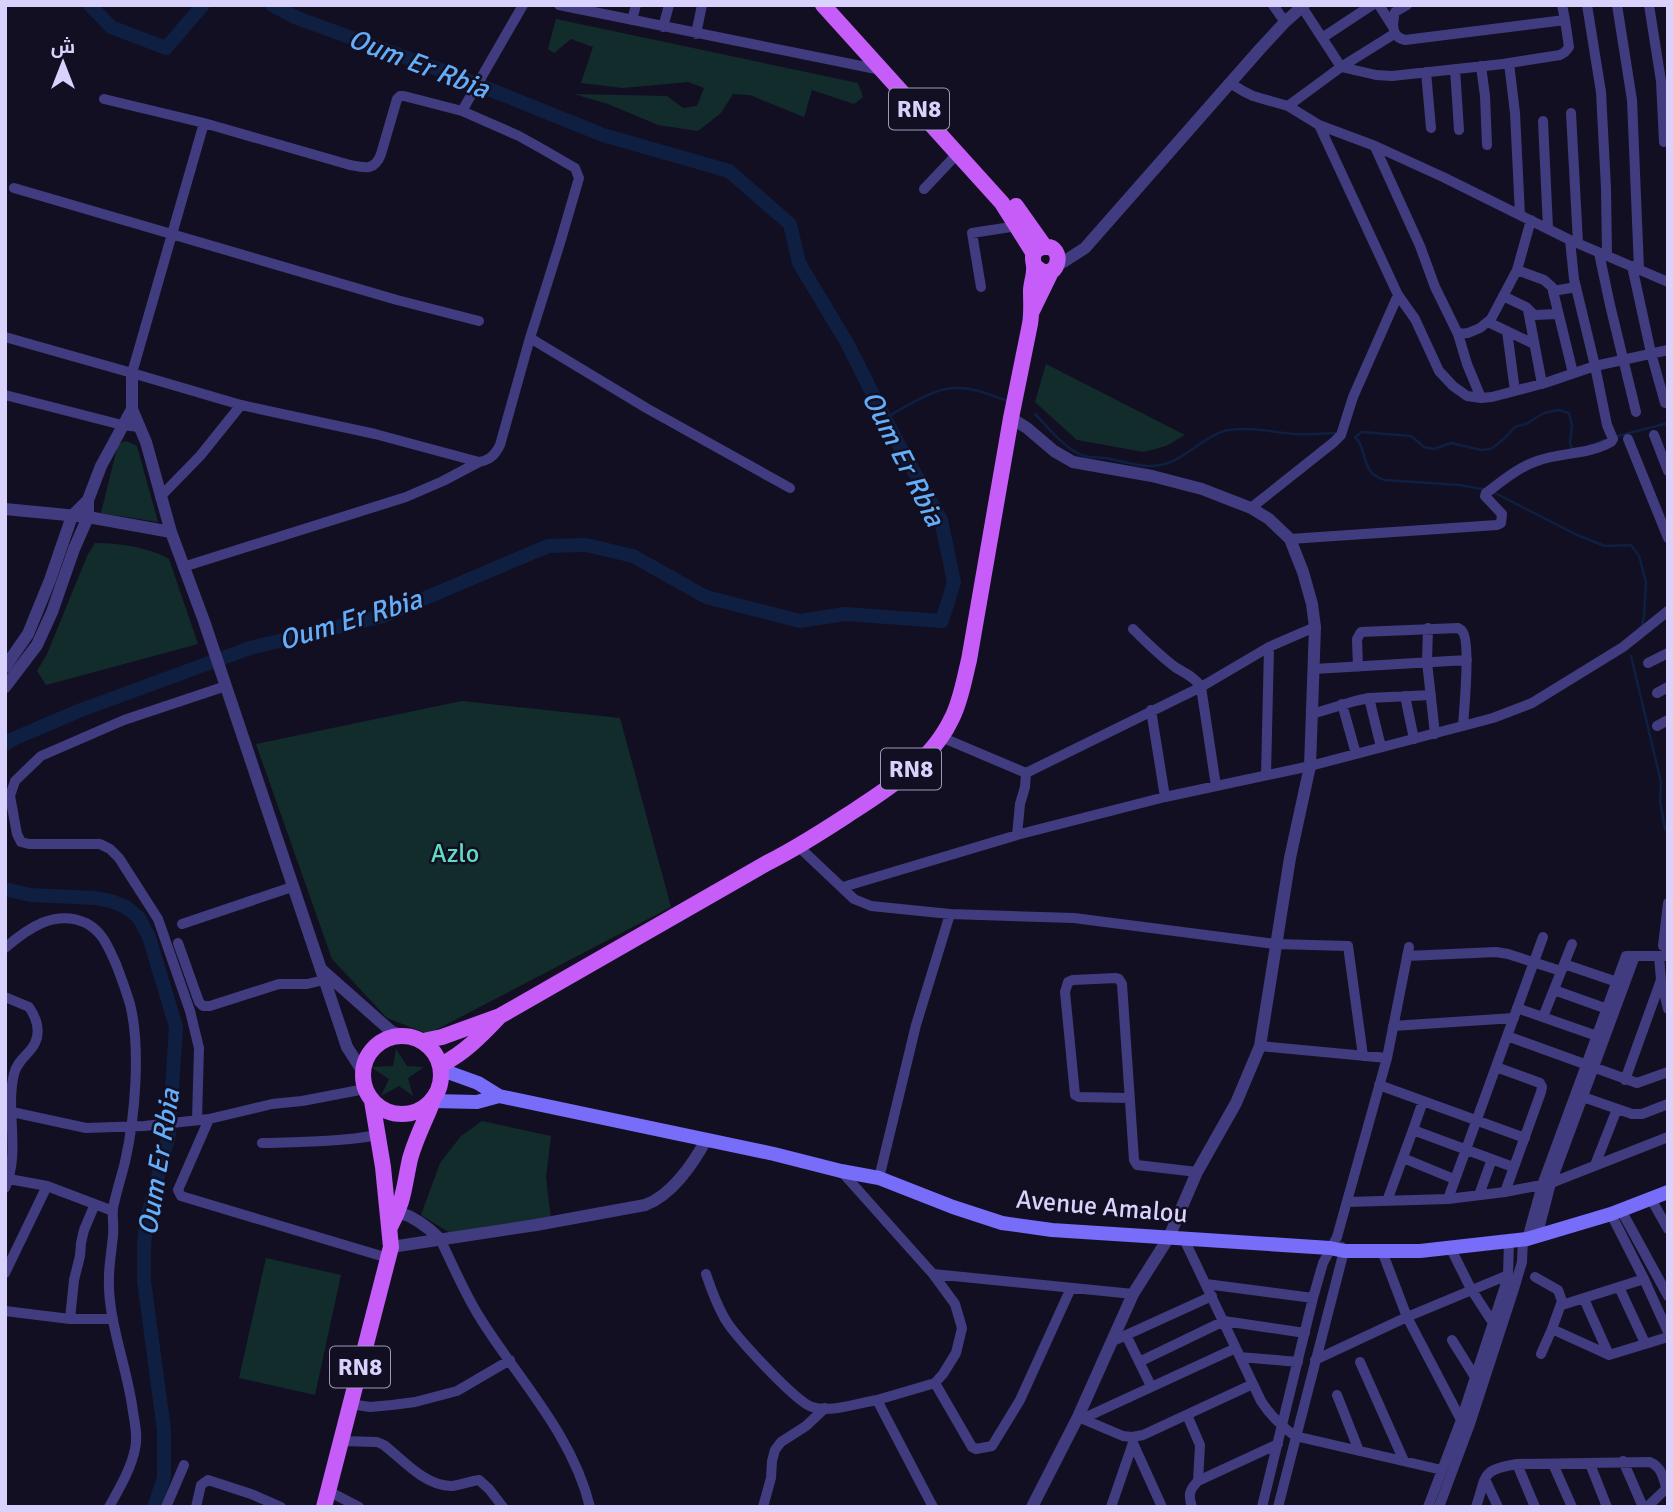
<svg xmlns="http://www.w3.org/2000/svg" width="1673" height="1512" font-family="Signika,Cairo,sans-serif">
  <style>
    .green { fill: #122c2c }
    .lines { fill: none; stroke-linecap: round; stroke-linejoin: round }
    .stream { stroke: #0e1f42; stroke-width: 2.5 }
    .river { stroke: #0e1f42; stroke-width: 14 }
    .minor { stroke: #413c7f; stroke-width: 10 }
    .tertiary { stroke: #413c7f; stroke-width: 12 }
    .secondary { stroke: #776df9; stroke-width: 14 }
    .primary { stroke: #c65df8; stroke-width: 16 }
    .labels { text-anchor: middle; stroke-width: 5; stroke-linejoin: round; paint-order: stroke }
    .shield { fill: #130f22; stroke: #9e98bb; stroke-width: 2 }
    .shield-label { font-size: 24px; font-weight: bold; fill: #d9d2fd }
    .park-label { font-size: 26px; fill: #61dac2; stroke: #130f22 }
    .street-label { font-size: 26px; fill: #d9d2fd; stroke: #130f22 }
    .water-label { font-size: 28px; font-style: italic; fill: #64adf9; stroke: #130f22 }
  </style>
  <rect width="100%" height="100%" fill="#130f22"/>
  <path class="green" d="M556 19 858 83 863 97 854 104 812 90 804 117 750 95 733 94 721 113 698 131 658 125 608 104 574 94 667 96 683 108 697 106 704 88 688 82 623 88 581 83 593 47 571 39 554 53 548 49Z
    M1046 364 1185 435 1166 446 1144 452 1077 440 1035 402Z
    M126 441 137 446 158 522 101 513 117 448 120 443Z
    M95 543C119 543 148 547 169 559L198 644 46 685 37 671 47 654 88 554Z
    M462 701 620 718 671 907 428 1034 387 1018 332 959 256 744Z
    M396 1049 407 1066 424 1067 408 1078 413 1096 399 1086 381 1096 389 1079 371 1067 393 1066Z
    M482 1121 551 1136 546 1177 551 1220 450 1233 421 1215 440 1163 461 1136Z
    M266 1258 341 1275 315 1395 239 1378Z"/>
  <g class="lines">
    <path class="stream" d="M1035 414C1047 426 1059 442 1074 451 1083 458 1094 457 1105 458 1128 462 1150 472 1173 461 1190 453 1212 432 1229 430 1251 427 1272 432 1294 434 1308 435 1323 433 1337 433
      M885 418C904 408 933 388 955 388 973 387 992 396 1009 401
      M1614 437 1668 423
      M1588 446 1605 440
      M1487 490 1460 485 1384 480C1380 478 1376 477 1373 474 1362 464 1366 447 1355 437L1362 432 1411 436 1424 447 1434 449 1451 443 1481 450 1491 449 1505 438 1515 427 1526 424 1544 413 1558 410 1569 413 1572 425 1570 443 1572 449
      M1493 492 1577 535 1605 546 1631 545 1639 556 1646 582 1644 616 1642 626 1632 635
      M1631 656 1661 782 1660 801 1665 829 1668 832"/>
    <path class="river" d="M90 5 111 27 166 48 203 5
      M5 744 13 739 81 710 250 648 383 616 548 546 586 545 633 556 706 597 800 621 845 614 942 621 954 582 941 520 895 438 847 343 799 263 790 224 729 171 603 135 454 75 297 18 272 5
      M5 889 30 895 96 898 111 901 126 907 139 918 149 937 176 1027 169 1134 147 1219 144 1245V1281L164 1430V1478L154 1507"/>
    <path class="minor" d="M559 5 881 70
      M1273 5 1285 22
      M1379 5 1393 27
      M1407 5 1395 12C1392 24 1391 37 1405 40L1565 20 1562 5
      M1587 5 1601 92 1606 188 1607 255
      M1617 5 1632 100 1639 269
      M1649 5 1661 81 1664 142
      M1302 7 1341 67 1394 34
      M632 20 636 5
      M663 27 669 5
      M696 34 702 5
      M1322 38 1372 5
      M1509 63 1515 113 1520 215
      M1481 66 1485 96 1487 145
      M1455 69 1459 130
      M1426 72 1431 128
      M1230 83 1243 91 1253 96 1288 106 1319 125 1375 146 1443 177 1570 240 1668 282
      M104 99 204 123
      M1288 106 1341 67 1376 75 1392 76 1503 64 1560 55 1565 52 1569 47 1565 20
      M1571 113 1578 243
      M1543 121 1548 228
      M1319 125 1398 295 1415 319 1439 371 1453 386 1467 396 1481 398 1492 397 1545 383 1595 366 1668 350
      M1375 147 1420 246 1435 287 1458 334 1468 333 1480 328 1491 319 1517 270 1531 220
      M14 188 397 300 479 321
      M924 189 958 153
      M1599 253 1610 305 1636 412
      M1632 266 1651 353 1665 403
      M1517 270 1544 280 1552 287 1573 373
      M981 287 972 233 1018 226
      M1553 291 1576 287
      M1503 296 1526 307 1534 315 1558 314
      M1528 310 1542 384
      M1488 322 1534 344
      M1507 331 1515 391
      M1458 334 1467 364 1481 398
      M5 337 132 373 241 405 375 434 479 462C490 460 495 455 500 445L530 338 560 243 579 178 575 168 544 150 519 136 462 111
      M530 338 648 409 790 488
      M132 373 204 123 350 165C365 168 375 171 381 154L397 99 400 96H404L462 111 523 5
      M5 395 122 425 139 427
      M1654 435 1668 471
      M1628 439 1668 538
      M160 497 200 456 241 405
      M1251 508 1334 442 1341 435 1353 397 1398 295
      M1290 539 1497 525 1501 523 1502 514 1485 496 1486 493C1501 482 1519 467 1537 461 1561 452 1588 455 1611 442L1613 439 1607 425 1595 366 1574 279 1570 240
      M183 567 406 497 443 481 479 462
      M1428 628 1427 662 1435 734
      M1133 629C1146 642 1159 655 1175 667 1184 673 1195 677 1201 687L1216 786
      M1648 663 1668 653
      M1358 667 1357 639 1361 632 1458 628C1459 629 1461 629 1462 631 1471 640 1464 710 1463 726
      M1314 669 1467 660
      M1657 693 1668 687
      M1405 696 1414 739
      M1369 698 1381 747
      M1342 704 1356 754
      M1151 710 1165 797
      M1312 714 1355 701 1369 698 1431 695
      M1657 726 1668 720
      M941 737 1026 773 1025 787 1020 804 1017 835
      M1026 773 1201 687 1269 647 1315 627
      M1266 775 1269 647
      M799 847 854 899 871 906 950 914 1074 918 1275 944 1348 946 1363 1056
      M843 887 1017 835 1165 797 1310 766 1493 718 1532 703 1623 647 1668 611
      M1668 903 1663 946H1668
      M182 924 292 887
      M178 943 199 1002 203 1006H210L279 984H307L324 980
      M5 948C28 928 55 909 86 923 103 932 108 947 116 964 121 977 126 991 130 1004 141 1048 135 1118 125 1162 121 1178 116 1193 113 1208 112 1217 114 1226 113 1235 112 1249 109 1263 109 1277 107 1320 128 1369 133 1412 135 1424 138 1437 135 1449 131 1469 119 1489 109 1507
      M1407 956 1496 952 1508 954 1561 971
      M1659 956 1661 980 1668 1009
      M1564 964 1620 983
      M1554 990 1613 1011
      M5 997 29 1007C36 1017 41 1031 35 1043 30 1054 17 1060 14 1074 5 1111 21 1152 5 1188
      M1517 1008 1597 1036
      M1543 1017 1572 944
      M1393 1026 1514 1018
      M1507 1036 1637 1083 1668 1072
      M1260 1046 1387 1058
      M1496 1067 1540 1083 1542 1087 1541 1092 1505 1192
      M1625 1080 1661 980
      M1379 1085 1525 1138
      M1583 1097 1632 1114H1642L1668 1104
      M1129 1098 1079 1097 1075 1095 1065 992 1068 982 1073 980 1116 978 1119 979 1122 984 1134 1160 1137 1165 1197 1172
      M12 1112 86 1128 144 1126 209 1119 272 1104 302 1101 365 1089
      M209 1119 178 1190 181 1196 388 1258
      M197 1120 199 1048 190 1011 158 919 119 858 110 849 100 844H29L21 842 17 834 10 796 15 781 41 756 124 720 226 686
      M1413 1130 1513 1167
      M262 1143C300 1142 340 1142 378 1135
      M1403 1158 1454 1179
      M1595 1165 1617 1109
      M841 1171 933 1274 955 1304 962 1328 956 1353 943 1374 935 1383 877 1400 933 1507
      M879 1178 916 1025 950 914
      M9 1179 47 1186 113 1211
      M1479 1195 1492 1159
      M1448 1199 1543 937
      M1651 1199 1668 1229
      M1387 1201 1413 1130 1423 1101
      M1347 1202 1448 1199 1505 1192 1551 1183 1668 1137
      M1621 1210 1668 1296
      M1611 1214 1644 1279 1668 1332
      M1183 1237 1261 1401C1270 1415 1281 1426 1295 1436L1442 1470
      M1537 1237 1551 1183 1635 956
      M440 1239C454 1267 465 1295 482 1321 520 1381 573 1436 590 1507
      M1527 1239 1542 1185 1626 956H1668
      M1451 1249 1471 1289 1493 1323
      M1382 1251 1407 1317 1461 1420
      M5 1273 47 1186
      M706 1274C711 1289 717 1305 725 1319 735 1336 796 1402 812 1407 830 1413 859 1403 877 1400
      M933 1274 1133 1294
      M1535 1277 1558 1290 1562 1301 1552 1329 1541 1354
      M1206 1284 1313 1298
      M1619 1287 1645 1343
      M1584 1299 1609 1355
      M1562 1305 1644 1279
      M5 1311 70 1319H113
      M70 1319 74 1280 80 1256 81 1243 84 1230 95 1204
      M1552 1329 1609 1355 1668 1337
      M1126 1335 1151 1386
      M1452 1340 1475 1377
      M1111 1342 1212 1296
      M1240 1357 1298 1362
      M1315 1360 1407 1317 1508 1275
      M1139 1362 1224 1321 1305 1333
      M1360 1362 1404 1461
      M935 1383 972 1447 976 1449 992 1446 1020 1400 1071 1288
      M1337 1395 1359 1451
      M350 1404 370 1407 392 1405 415 1402 457 1391 510 1360
      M1187 1415 1200 1445 1198 1481
      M1078 1417 1123 1436 1132 1437 1143 1435 1253 1384
      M1082 1419 1236 1348
      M1132 1437 1133 1443 1162 1507
      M341 1441 377 1442 384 1445C403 1460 425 1486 451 1486 461 1485 470 1481 479 1480L489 1489 503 1507
      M1623 1461 1643 1507
      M1517 1464 1535 1507
      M1553 1464 1572 1507
      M1590 1464 1607 1507
      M1485 1479 1498 1507
      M328 1491 359 1507
      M166 1507 184 1465
      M196 1507 201 1485 208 1480 251 1494 281 1507
      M763 1507 771 1478 772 1461 775 1450 781 1442 806 1426 825 1408
      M1111 1507 1133 1443
      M1192 1507C1188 1495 1189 1490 1198 1481L1278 1444
      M1262 1507 1313 1298 1323 1263 1337 1237 1387 1058 1409 947
      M1278 1507 1344 1251 1342 1247
      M1428 1507 1461 1420 1505 1286 1508 1275 1509 1241
      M1439 1507 1470 1424 1514 1289 1522 1262 1523 1239
      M1476 1507C1487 1475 1480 1470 1517 1464L1650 1462C1661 1467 1663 1476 1666 1487
      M1647 1507 1668 1487"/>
    <path class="tertiary" d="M1057 266 1085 248 1260 49 1285 22 1304 5
      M132 373V409L146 442 171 532 204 621 347 1047 363 1072
      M1011 418 1027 428 1054 451 1073 462 1152 476 1202 489 1251 508 1269 519 1290 539 1303 572 1312 604 1315 627 1310 766 1290 858 1260 1046 1236 1103 1197 1172 1169 1237 1133 1294 1078 1417 1032 1507
      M5 509 88 517 171 532
      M5 667 28 634 50 580 72 516 88 500
      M5 687 37 645 52 612 74 549 88 517V500L101 466 132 409
      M322 970 392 1032 406 1036
      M398 1212C415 1217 428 1227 440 1239
      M391 1247 536 1225 645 1205C671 1196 693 1164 706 1140"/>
    <path class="secondary" d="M442 1070 478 1083 499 1096 774 1154 841 1171 879 1178 953 1207 1002 1223 1052 1230 1330 1248 1344 1251H1420L1527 1239 1611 1214 1668 1192
      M433 1101 477 1102 499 1096"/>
    <path class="primary" d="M823 5 1002 203 1034 254
      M1016 206 1045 247
      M1032 311 1052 270
      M363 1075a39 39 0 1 1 78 0a39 39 0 1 1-78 0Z
      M423 1041 442 1037 500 1016 767 863C795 849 820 833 846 816 886 790 931 763 952 718 961 700 964 680 969 660L1011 418 1030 324C1032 313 1031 303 1031 291 1031 284 1034 277 1034 270 1035 264 1031 259 1034 253 1036 250 1039 248 1043 247 1068 243 1058 288 1035 266
      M441 1065C464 1053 480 1037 498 1018
      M390 1227C404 1202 404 1186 410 1159 415 1140 425 1121 432 1103
      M324 1507 391 1247 383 1167 372 1101"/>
  </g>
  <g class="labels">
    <g class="shield">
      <rect x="889" y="88.5" width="60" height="41" rx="5"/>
      <rect x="881" y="748.5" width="60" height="41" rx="5"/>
      <rect x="330" y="1346.5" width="60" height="41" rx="5"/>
    </g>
    <g class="shield-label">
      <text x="919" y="117">RN8</text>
      <text x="911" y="777">RN8</text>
      <text x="360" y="1375">RN8</text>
    </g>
    <g class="park-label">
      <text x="455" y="862">Azlo</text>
    </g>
    <g class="street-label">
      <text transform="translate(1102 1206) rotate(5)" y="9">Avenue Amalou</text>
    </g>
    <g class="water-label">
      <text transform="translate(419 63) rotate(21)" y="10">Oum Er Rbia</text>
      <text transform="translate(904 458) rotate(63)" y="10">Oum Er Rbia</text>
      <text transform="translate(350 619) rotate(-17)" y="10">Oum Er Rbia</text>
      <text transform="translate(158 1162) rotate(-81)" y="10">Oum Er Rbia</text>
    </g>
  </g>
  <rect width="1673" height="1512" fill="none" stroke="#d9d2fd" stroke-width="14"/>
  <g transform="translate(63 63)" stroke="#130f22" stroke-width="5" paint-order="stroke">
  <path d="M0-5L12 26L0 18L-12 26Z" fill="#d9d2fd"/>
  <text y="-10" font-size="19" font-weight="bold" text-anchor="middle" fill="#d9d2fd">ش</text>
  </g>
</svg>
